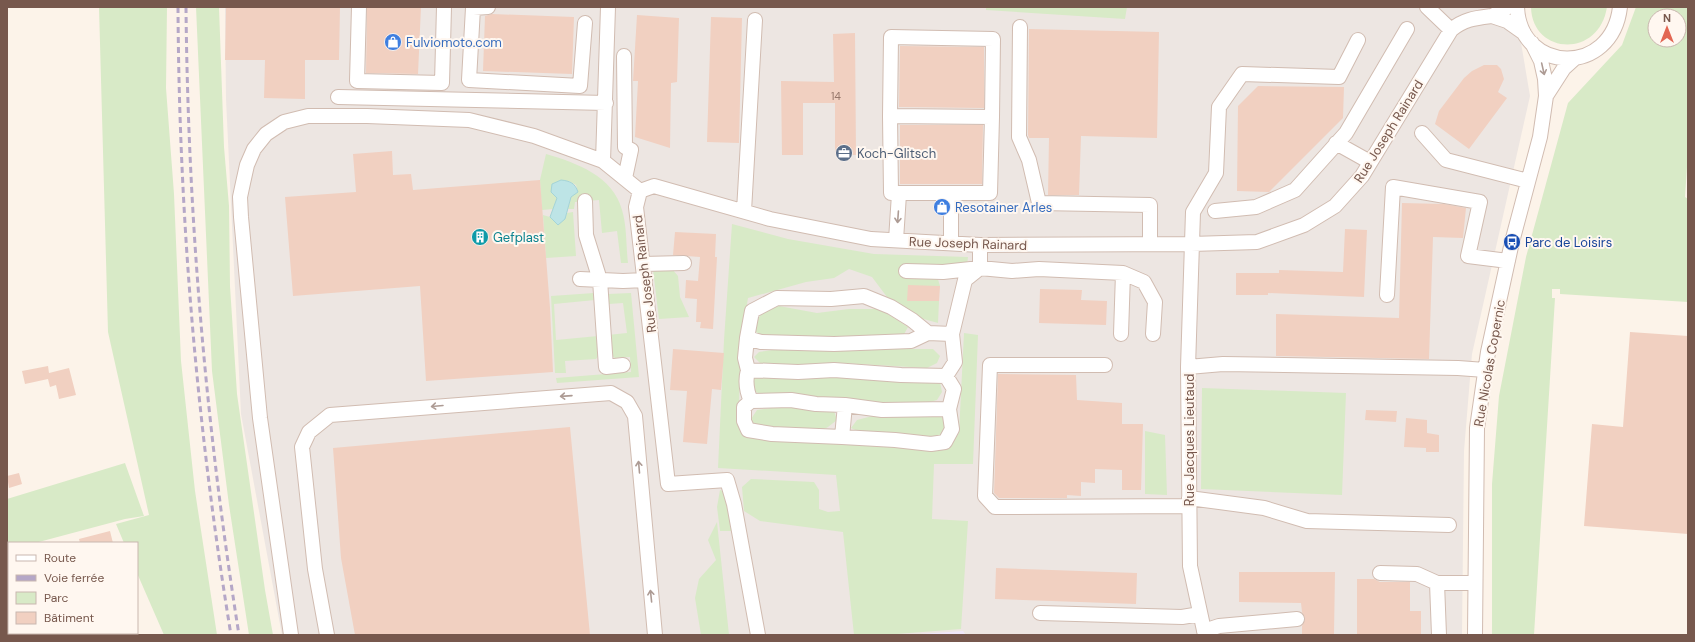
<svg xmlns="http://www.w3.org/2000/svg" width="1695" height="642" font-family="'DM Sans',sans-serif">
  <style>
    .industrial { fill: #ede6e2 }
    .education { fill: #f0e6f9 }
    .green { fill: #d8eac7; fill-rule: evenodd }
    .water { fill: #bde4e6; stroke: #a4d4d7 }
    .building { fill: #f1d0c1 }
    .lines { fill: none; stroke-linecap: round; stroke-linejoin: round }
    .minor-casing { stroke: #d1bcb1; stroke-width: 16 }
    .minor { stroke: #fff; stroke-width: 14 }
    .rail { stroke: #b5a7c7; stroke-width: 3; stroke-dasharray: 6 4; stroke-linecap: butt }
    .oneway { stroke: #ad9b94 }
    .labels { text-anchor: middle; stroke-width: 4; stroke-linejoin: round; paint-order: stroke }
    .number-label { font-size: 11px; fill: #96766a }
    .shop-label { font-size: 13px; fill: #366cbe; stroke: #fff7f0; text-anchor: start }
    .street-label { font-size: 13px; fill: #77584d; stroke: #fff7f0 }
    .service-label { font-size: 13px; fill: #4e5e75; stroke: #fff7f0; text-anchor: start }
    .culture-label { font-size: 13px; fill: #0d838f; stroke: #fff7f0; text-anchor: start }
    .transit-label { font-size: 13px; fill: #164399; stroke: #fff7f0; text-anchor: start }
  </style>
  <rect width="100%" height="100%" fill="#fcf3e9"/>
  <path class="industrial" d="M225 7H1515L1530 96 1472 354 1464 451 1462 635H282L241 414 226 99Z"/>
  <path class="education" d="M963 631 966 635H905Z"/>
  <path class="green" d="M99 7H167L166 88 174 194 181 361 195 491 217 635H164L137 573V543H124L116 524 149 515 108 332Z
    M196 7H219L224 147 229 206 230 286 237 394 265 590 273 635H249L229 505 212 371Z
    M986 7H1127L1125 19 986 10Z
    M1531 7H1607C1599 59 1532 55 1531 7Z
    M1636 7H1688V152L1685 197 1688 199V302L1560 294V289H1552V298H1555L1534 635H1492V484L1499 396 1526 257 1568 103 1622 45ZM1655 16H1679V40H1655Z
    M546 154C577 163 613 176 622 210 627 226 626 247 628 263H621L617 231 602 233 599 200 575 202 574 209H568L571 197 578 192 576 185 569 181 557 198 553 209 542 210 540 180Z
    M573 212 576 256 546 258 543 215 550 217 558 224 565 219 567 213Z
    M732 224 788 239 874 254 968 257 967 265 937 276 940 286 908 300 939 301 938 323 920 318 903 310 887 297 872 277 849 269 834 278 806 282 748 298C740 342 739 386 739 430L756 439 946 449 959 433 964 333 978 335 973 464H934L932 519 968 521 961 629 884 635H854L843 532 760 521 744 511 742 487 751 479 814 482 819 490V509L828 512 840 511 836 475 718 468 724 340Z
    M672 269 678 276 680 297 689 317 659 319 653 270Z
    M594 293 595 300 554 304 556 340 598 336 599 355 596 359 565 361 566 373H555L551 296Z
    M631 293 639 377 557 383 556 378 631 372 630 357 615 358 611 355 608 335 627 333 623 303 609 304 608 294Z
    M779 306 817 313 849 309H880L908 327 902 338H766L756 332C756 313 763 312 779 306Z
    M779 349H933L940 356 937 363 927 368 842 363 778 365 760 363 754 357 759 352Z
    M756 372 940 382 942 392 937 400 923 404H894L758 393 753 390 751 378Z
    M1202 388 1346 393 1342 495 1201 489Z
    M798 406 834 411 837 420 828 427 818 432 756 427 751 419 757 410 778 407Z
    M884 413 939 414 945 421 943 433 936 440 864 434 851 428 857 420Z
    M1145 431 1165 435 1167 495 1145 494Z
    M125 463 144 516 125 519 35 543H9V550H7V499Z
    M720 490 725 492 733 531H720L717 507Z
    M717 522 729 635H701L695 598 699 579 716 560 708 540Z
    M38 633H100V635H31Z"/>
  <path class="water" d="M561 180C570 181 575 183 578 192L571 197 565 219 558 225 550 217 557 198 551 192 552 184Z"/>
  <path class="building" d="M226 7H340L339 60H305V99L264 98 265 60H225Z
    M367 7H421L418 74 366 73Z
    M492 14 574 17 572 74 483 71 485 16Z
    M637 15 679 18 677 82 671 83 670 148 635 137 638 81H633Z
    M711 17 742 18 739 143 707 142Z
    M1029 29 1159 32 1157 138 1081 136 1079 195H1048L1049 138H1029L1028 135Z
    M855 33 856 155H835V103H803V155H782L781 81 834 82 833 34Z
    M900 46 984 47V108L899 107Z
    M1484 65H1497L1501 69 1504 79 1498 92 1507 98 1469 149 1435 124 1439 111 1464 78 1472 71Z
    M1258 86 1344 87 1343 118 1269 192 1237 191 1238 106Z
    M900 125H983L982 184H900Z
    M392 151 393 175 411 174 413 190 540 180 550 308 553 372 426 381 420 286 293 296 285 197 356 192 353 154Z
    M1402 203 1444 204 1466 208 1463 238 1433 237 1429 359 1276 356V314L1399 318Z
    M1345 229 1367 230 1364 297 1268 293V295H1236V273H1279V270L1343 272Z
    M675 232 716 234 715 257H717L713 329 700 328 701 322H696L697 299 685 298 686 280 698 281 700 257 673 255Z
    M908 285 940 286 939 301H907Z
    M1040 289 1082 290 1081 300 1107 301 1106 325 1039 323Z
    M1630 332 1688 336V534L1584 526 1592 424 1623 427Z
    M673 349 724 353 721 390 712 389 707 444 683 442 687 391 670 390Z
    M48 366 49 373 69 368 76 395 59 399 56 385 50 387 48 379 25 384 22 371Z
    M998 374 1076 375 1077 400 1122 403V424H1143L1141 490H1122V470L1095 469V483L1081 482V496L1067 495V498H999L994 493Z
    M1366 410 1397 411 1396 422 1365 420Z
    M1406 418 1427 420V433L1439 435V452H1426V448L1404 447Z
    M570 427 590 635H355L341 558 333 448Z
    M19 473 22 484 9 488 7 476Z
    M110 531 113 543H80L79 539Z
    M996 568 1137 573 1136 604 995 599Z
    M1239 572H1335L1334 634 1302 635V626L1305 619 1302 612 1301 603 1239 602Z
    M1357 579H1374L1380 582H1410V611H1421V635H1357Z"/>
  <g class="lines">
    <g class="minor-casing">
      <path id="minor" d="M359 7 357 81 442 83 444 7
        M488 7 473 8 469 80 580 86 585 23
        M1427 7 1451 30
        M1508 7 1492 16 1507 21 1524 33
        M1517 7C1520 74 1612 77 1620 7
        M1020 27 1019 137 1029 160 1039 203 1150 205V244
        M624 56 625 147 631 150 625 178
        M1546 96 1564 68 1575 58
        M338 97 606 103
        M890 116 992 117 990 193H891Z
        M890 116 891 37 993 39 992 117
        M1422 133 1446 160 1528 181
        M1336 143 1370 162
        M603 161 608 7
        M640 191 654 186 770 219 871 239 980 245 1191 244 1257 242 1304 225 1335 206 1362 176 1451 30C1464 19 1476 18 1492 16
        M640 191 636 207 668 484 727 480 734 504 758 635
        M585 201 586 235 600 280 606 367 623 365
        M744 211 755 20
        M1215 211 1256 207 1295 190 1346 133 1407 29
        M896 240 899 194
        M951 243V193
        M643 264 684 263
        M906 271 943 272 980 268 1012 271 1039 269 1123 273 1144 282 1155 302 1153 334
        M580 279 623 281 645 280
        M1387 295 1393 187 1480 202 1468 256 1508 261
        M928 333 911 341 834 344 761 342 747 338 752 311 777 298 831 299 864 296 891 307 912 320 928 333 952 334 965 280 980 268V245
        M1121 334 1123 273
        M747 338 745 358 748 370 798 372 834 370 901 375 946 376 955 362 952 334
        M1105 365H990L985 496 995 507 1189 506
        M1188 367 1223 364 1458 368 1485 370
        M748 370C745 381 746 390 751 401L791 400 816 404 845 405 882 410 949 409 954 389 946 376
        M751 401 744 407V421L748 430 772 434 842 437
        M845 405 842 437 895 440 931 444 945 442 952 429 949 409
        M1189 498 1264 508 1307 521 1449 525
        M1380 573 1417 574 1437 583
        M1040 613 1182 617 1200 614
        M1204 631 1219 626 1297 619
        M291 635 260 418 241 217 240 197 243 183 247 165 254 149 266 134 284 122 308 116H367L469 120 534 136 603 161 640 191
        M327 635 315 569 302 447 309 432 330 415 611 393 627 402 635 416 655 635
        M1205 635 1190 566 1188 367 1193 212 1216 173 1219 107 1242 74 1339 77 1358 40
        M1439 635 1437 583H1475
        M1475 635 1477 428 1488 352 1512 242 1540 137 1546 96 1545 79 1541 61 1532 43"/>
    </g>
    <use href="#minor" class="minor"/>
    <path class="rail" d="M178 7C179 217 197 428 231 635
      M186 7C188 218 206 427 239 635"/>
  </g>
  <defs><path id="oneway-shaft" d="M-6 0H5M1.5-3L5.5 0L1.5 3" fill="none" stroke-width="1.6" stroke-linecap="round" stroke-linejoin="round"/></defs>
  <g class="oneway">
    <use href="#oneway-shaft" transform="translate(1543 69) rotate(77)"/>
    <use href="#oneway-shaft" transform="translate(898 217) rotate(94)"/>
    <use href="#oneway-shaft" transform="translate(566 396) rotate(176)"/>
    <use href="#oneway-shaft" transform="translate(437 406) rotate(175)"/>
    <use href="#oneway-shaft" transform="translate(639 467) rotate(-95)"/>
    <use href="#oneway-shaft" transform="translate(651 596) rotate(-96)"/>
  </g>
  <defs>
    <g id="shop-disc" transform="scale(0.9)"><circle r="9.5" fill="#3f7fe0" stroke="#fff7f0"/><path d="M-5-2.5h2.3a2.7 3.5 0 0 1 5.4 0H5L5.5 6h-11ZM-1.5-2.5h3a1.5 2.3 0 0 0-3 0Z" fill="#fff"/></g>
    <g id="office-disc" transform="scale(0.9)"><circle r="9.5" fill="#5c6f8a" stroke="#fff7f0"/><path d="M-6-3h4V-5.5h4V-3h4V5H-6ZM-1-4.5V-3h2v-1.5ZM-6 0V1H6V0Z" fill="#fff"/></g>
    <g id="building-disc" transform="scale(0.9)"><circle r="9.5" fill="#0f9aa8" stroke="#fff7f0"/><path d="M-4-6H4V6H1V3H-1V6H-4ZM-2.5-4.3h1.7v1.8h-1.7ZM.8-4.3h1.7v1.8H.8ZM-2.5-1h1.7V.8h-1.7ZM.8-1h1.7V.8H.8Z" fill="#fff"/></g>
    <g id="bus-disc" transform="scale(0.9)"><circle r="9.5" fill="#1a4fb4" stroke="#fff7f0"/><path d="M-5-6H5V4H4V6H2V4H-2V6H-4V4H-5ZM-3.5-4V0h7V-4ZM-3.5 1.2v1.5H-2V1.2ZM2 1.2v1.5H3.5V1.2Z" fill="#fff"/></g>
  </defs>
  <g fill-rule="evenodd">
    <use href="#shop-disc" x="393" y="42"/>
    <use href="#office-disc" x="844" y="153"/>
    <use href="#shop-disc" x="942" y="207"/>
    <use href="#building-disc" x="480" y="237"/>
    <use href="#bus-disc" x="1512" y="242"/>
  </g>
  <g class="labels">
    <g class="number-label">
      <text x="836" y="100">14</text>
    </g>
    <g class="shop-label">
      <text x="406" y="47">Fulviomoto.com</text>
      <text x="955" y="212">Resotainer Arles</text>
    </g>
    <g class="street-label">
      <text transform="translate(1388 131) rotate(-58)" y="5">Rue Joseph Rainard</text>
      <text transform="translate(968 243) rotate(2)" y="5">Rue Joseph Rainard</text>
      <text transform="translate(644 274) rotate(-97)" y="5">Rue Joseph Rainard</text>
      <text transform="translate(1489 363) rotate(-80)" y="5">Rue Nicolas Copernic</text>
      <text transform="translate(1189 440) rotate(-90)" y="5">Rue Jacques Lieutaud</text>
    </g>
    <g class="service-label">
      <text x="857" y="158">Koch-Glitsch</text>
    </g>
    <g class="culture-label">
      <text x="493" y="242">Gefplast</text>
    </g>
    <g class="transit-label">
      <text x="1525" y="247">Parc de Loisirs</text>
    </g>
  </g>
  <rect width="1695" height="642" fill="none" stroke="#77584d" stroke-width="16"/>
  <rect x="8" y="542" width="130" height="92" fill="#fff7f0" stroke="#c9b7af"/>
  <rect x="16" y="555" width="20" height="6" fill="#ffffff" stroke="#c9b7af"/>
  <text x="44" y="562" font-size="12" fill="#77584d">Route</text>
  <rect x="16" y="575" width="20" height="6" fill="#b5a7c7" stroke="#c9b7af"/>
  <text x="44" y="582" font-size="12" fill="#77584d">Voie ferrée</text>
  <rect x="16" y="592" width="20" height="12" fill="#d8eac7" stroke="#c9b7af"/>
  <text x="44" y="602" font-size="12" fill="#77584d">Parc</text>
  <rect x="16" y="612" width="20" height="12" fill="#f1d0c1" stroke="#c9b7af"/>
  <text x="44" y="622" font-size="12" fill="#77584d">Bâtiment</text>
  <g transform="translate(1667 28)"><circle r="19" fill="#fff7f0" stroke="#c9b7af"/>
  <path d="M0-3L7 15L0 10L-7 15Z" fill="#e26652"/>
  <text y="-6" font-size="11" font-weight="bold" text-anchor="middle" fill="#77584d">N</text>
  </g>
</svg>
